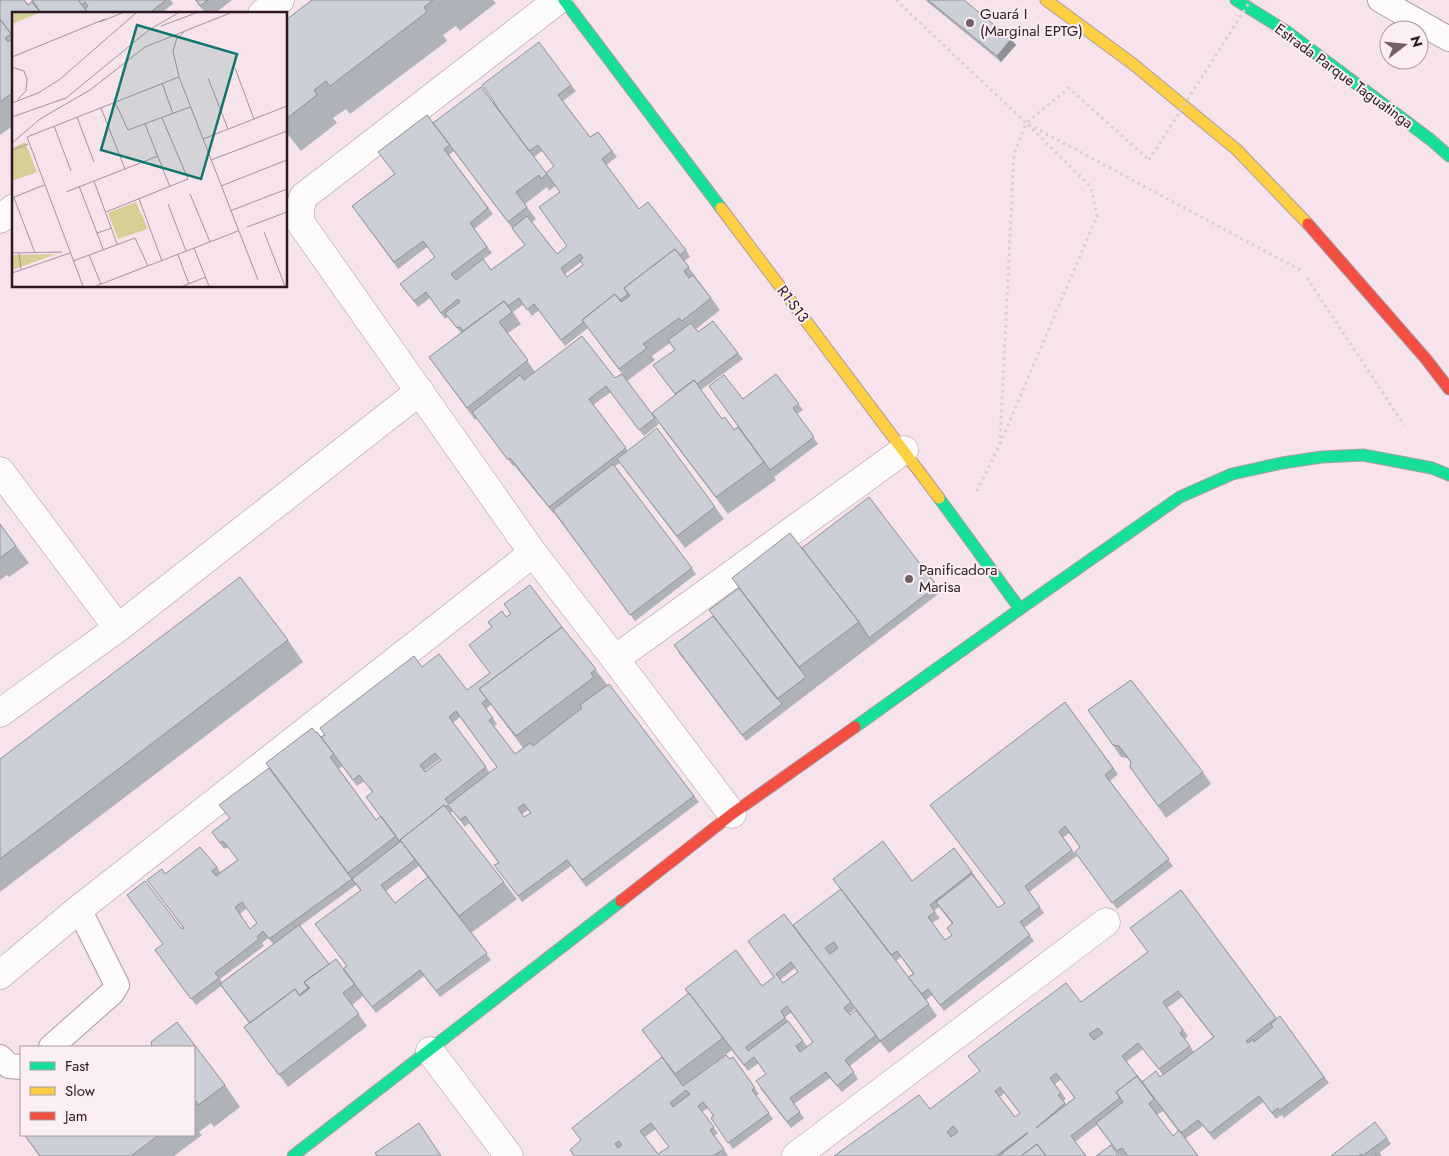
<svg xmlns="http://www.w3.org/2000/svg" width="1449" height="1156" font-family="Jost,sans-serif">
  <style>
    .lines { fill: none; stroke-linecap: round; stroke-linejoin: round }
    .lane-casing { stroke: #ad9ba3; stroke-width: 26 }
    .street-casing { stroke: #ad9ba3; stroke-width: 29 }
    .fast-casing { stroke: #ad9ba3; stroke-width: 13 }
    .slow-casing { stroke: #ad9ba3; stroke-width: 13 }
    .jam-casing { stroke: #ad9ba3; stroke-width: 13 }
    .path { stroke: #d6cfd2; stroke-width: 3; stroke-dasharray: 2.5 4; stroke-linecap: butt }
    .lane { stroke: #fefbfc; stroke-width: 24 }
    .street { stroke: #fefbfc; stroke-width: 28 }
    .fast { stroke: #16e098; stroke-width: 11 }
    .slow { stroke: #ffcf43; stroke-width: 11 }
    .jam { stroke: #f24e42; stroke-width: 11 }
    .path-bridge { stroke: #d6cfd2; stroke-width: 3; stroke-dasharray: 2.5 4; stroke-linecap: butt }
    .wall { fill: #b0b2ba; fill-rule: evenodd }
    .shaded-wall { fill: #909197 }
    .building { fill: #cdcfd8; stroke: #909197; fill-rule: evenodd }
    .poi-dot { fill: #735f68; stroke: #fceff4; stroke-width: 2 }
    .labels { text-anchor: middle; stroke-width: 4; stroke-linejoin: round; paint-order: stroke }
    .poi-label { font-size: 15px; fill: #2d1822; stroke: #fceff4; text-anchor: start }
    .street-label { font-size: 15px; fill: #2d1822; stroke: #fceff4 }
    .inset-road { fill: none; stroke: #a6929b; stroke-width: 1 }
    .view { fill: #0f766e; fill-opacity: 0.15; stroke: #0f766e; stroke-width: 2.5 }
    .inset-edge { fill: none; stroke: #2d1822; stroke-width: 2.5 }
  </style>
  <rect width="100%" height="100%" fill="#f6e3eb"/>
  <g class="lines">
    <g class="lane-casing">
      <path id="lane" d="M1380 0 1449 39
        M51 1047 112 993 117 985 79 909
        M0 1057 9 1066 21 1067"/>
    </g>
    <g class="street-casing">
      <path id="street" d="M558 0 303 197 300 209V222L533 553 615 659 732 814
        M262 14 280 0
        M0 219 14 208
        M0 471 118 628
        M615 659 904 450
        M0 713 118 628 420 391
        M0 975 79 909 533 553
        M430 1051 509 1156
        M796 1156 1106 922"/>
    </g>
    <g class="fast-casing">
      <path id="fast" d="M564 0 721 208
        M1236 0 1286 31 1431 140 1449 156
        M1020 609 1180 497 1232 474 1282 463 1322 457 1363 455 1432 468 1449 475
        M855 727 1020 609 939 498
        M293 1156 621 901"/>
    </g>
    <g class="slow-casing">
      <path id="slow" d="M1046 0 1133 64 1237 150 1308 224
        M721 208 939 498"/>
    </g>
    <g class="jam-casing">
      <path id="jam" d="M1308 224 1426 359 1449 389
        M621 901 732 814 855 727"/>
    </g>
    <path class="path" d="M896 0 1026 123 1302 271
      M1307 278 1404 425
      M1000 444 1097 216 1091 187 1026 123 1069 88 1149 160
      M977 491 1000 444 1014 154 1026 123"/>
    <use href="#lane" class="lane"/>
    <use href="#street" class="street"/>
    <use href="#fast" class="fast"/>
    <use href="#slow" class="slow"/>
    <use href="#jam" class="jam"/>
    <path class="path-bridge" d="M1149 160 1251 0"/>
  </g>
  <path class="wall" d="M0 0H25L28 5 32 2 31 0H171L173 4 160 14H14V125L0 135Z
    M195 0H232L214 14H206Z
    M312 0H493L496 3 460 31 456 26 443 35 447 41 350 114 346 109 333 118 337 123 301 151 286 132V20Z
    M925 0H964L1016 45 1001 62Z
    M571 85 576 91 563 101 590 137 598 132 617 157 606 165 639 209 686 250 690 257 684 261 720 310 696 329 698 332 738 353 743 359 701 390 722 419 734 430 738 427 743 399 776 374 803 410 797 414 818 444 774 477 776 480 728 514 664 430 652 413 675 395V350L670 343 652 356 655 360 627 381 659 424 644 436 611 392 593 405 628 451 715 507 724 519 685 548 620 463 615 466 696 574 635 621 554 513H553L514 465 513 466 477 418 475 420 429 357 461 333 448 317 445 319 430 298 418 307 405 290 435 257 427 247 398 269 352 206 394 174 441 133 494 103ZM454 151 525 245 491 270 456 280V279L492 253 474 229 493 214 449 155ZM542 151 554 166 547 174 534 157ZM555 186 560 192 567 246 557 254 532 222 536 219 525 204 547 187 549 191ZM581 262 583 265 567 277 565 274ZM524 304 532 316 539 310 565 346 588 328 622 374 615 378 535 372 508 333 521 324 513 312Z
    M0 524 29 563 9 577 7 575 0 580Z
    M802 548 937 586 941 592 746 741 678 652 713 616 739 588 732 578Z
    M506 617 562 627 699 802 586 887 571 866 522 902 499 871V863L469 823 465 827 453 811 450 813 504 882 517 899 471 933 491 960 440 997 424 976 376 1013 363 996 352 1005 367 1026 288 1087 244 1027 249 1023 221 986 196 1005 155 950 183 929 165 874 217 867 220 872 238 860 228 847 224 849 212 832 229 819 316 733 321 737 422 667 467 690 490 673 492 627 488 622ZM491 705 523 748 515 754 494 726 497 724 486 709ZM460 717 497 767 490 773 453 723ZM440 759 441 760 425 772 424 771ZM342 766 357 786 364 781 373 793 380 817 376 820 339 769ZM528 810 531 813 524 817 522 814ZM418 865 428 878 395 903 386 891 419 866ZM356 885 360 890 346 966 343 969 329 964 300 926ZM247 908 257 923 250 929 240 914ZM268 938 273 944 222 982 220 979 264 946 262 943Z
    M288 640 303 662 0 892V759Z
    M1065 702 1118 774 1110 781 1173 866 1117 909 1075 852 1080 847 1069 833 1063 838 1077 856 1029 892 1044 913 1024 928 1034 941 944 1011 932 995 926 1000 937 1016 889 1053 880 1042 850 1066 858 1079 842 1092 830 1078 794 1104 804 1118 791 1128 760 1088 766 1074 759 1063 748 1071 729 1047 732 1050 702 1072 733 1057 759 1094 756 1096 773 1119 733 1149 711 1118 713 1116 708 1108 702 1112 718 1133 714 1136 728 1155 726 1156H574L581 1141 662 1057 642 1030 762 986 774 977 797 930 912 881 972 872 976 878 998 908 1005 903ZM939 907 952 924V935L945 940 932 923 940 918 934 911ZM901 957 913 974 908 977 896 961ZM795 968 798 972 783 983 780 980ZM833 978 857 1011 850 1015 849 1014 855 1009ZM791 1013 813 1042 807 1046 785 1017ZM656 1129 669 1147 658 1154 645 1137Z
    M1088 710 1203 772 1211 784 1166 818 1130 767 1131 763 1127 758 1121 757Z
    M1181 890 1277 1019 1280 1016 1329 1083 1284 1118 1282 1115 1276 1119 1263 1102 1214 1140 1203 1126 1185 1139 1198 1156H1120L1097 1125 1075 1142 1086 1156H834L930 1109 1081 1002 1148 952ZM1182 997 1213 1037 1194 1052 1185 1039 1188 1036 1167 1008ZM1143 1049 1163 1075 1160 1077 1142 1082 1126 1062ZM1061 1079 1074 1098 1066 1104 1063 1101 1066 1099 1055 1084ZM1004 1093 1020 1113 1015 1117 1000 1097ZM1157 1103 1178 1131 1173 1136 1157 1115 1163 1111Z
    M194 1047 225 1085 240 1107 214 1127 211 1123 199 1132 202 1135 174 1156H39L26 1137 28 1135H194Z
    M1387 1138 1391 1144 1375 1156H1331Z"/>
  <path class="shaded-wall" d="M1011 39 1016 45 1001 62 997 56Z"/>
  <path class="building" d="M0 0H24L28 5 32 2 41 14H14V38L0 19Z
    M32 0H78L89 14H42Z
    M78 0H166L148 14H89L85 9 88 6 85 2 82 5Z
    M196 0H208L200 6Z
    M312 0H433L424 7 427 12 330 86 326 81 314 90 317 95 286 119V20Z
    M928 0H964L1011 39 997 56Z
    M0 19 11 34 5 38 8 42 14 38V98L11 94 0 102Z
    M539 42 571 85 558 95 590 137 598 132 612 151 602 159 639 209 648 202 686 250 680 255 675 249 624 288 628 294 620 300 615 294 582 320 584 322 561 340 534 304 527 310 519 298 508 306 504 301 463 331 460 327 457 328 445 313 460 302 458 299 441 313 426 292 414 301 400 284 435 257 423 241 394 262 352 206 395 174 378 152 427 115 450 145 444 149 488 208 470 223 487 247 451 274 456 280 483 259 491 270 525 245 512 228 527 216 557 254 567 246 539 207 560 192 546 173 554 166 538 145 529 151 494 103H495L482 85ZM580 254 583 258 580 260 583 265 567 277 561 268Z
    M481 87 547 174 541 179 539 175 516 192 527 207 508 222 433 123Z
    M675 249 689 267 684 271 689 278 693 275 711 298 687 317 682 321 679 318 643 344 647 348 619 369 582 320 615 294 621 302 630 296 624 288Z
    M504 301 512 312 499 322 528 360 467 408 429 357Z
    M713 321 738 353 697 384 694 380 675 394 653 365 675 350 668 340 691 323 698 332Z
    M582 336 615 378 622 374 655 418 639 430 606 386 589 399 626 448 549 507 510 458 508 460 472 412 520 375 524 380Z
    M776 374 799 404 793 408 814 437 770 470 709 386 724 375 743 399Z
    M694 380 722 419 725 417 734 430 738 427 764 462 716 497 652 413Z
    M657 428 715 507 677 536 617 459Z
    M613 464 692 568 630 615 553 510Z
    M869 497 937 586 869 638 859 622 802 548Z
    M0 524 16 546 0 558Z
    M790 533 859 622 799 667 732 578Z
    M240 577 288 640 0 859V759Z
    M530 585 562 627 479 689 487 699 482 703 493 718 489 720 515 754 530 743 533 746 582 708 580 705 609 684 694 796 582 880 567 860 518 896 494 865 499 863 465 816 460 820 448 805 445 807 444 805 400 840 401 841 400 842 366 797 373 792 359 775 353 780 321 737 325 735 320 728 414 656 422 667 439 654 467 690 490 673 469 645 492 627 488 622 502 611 506 617 511 614 504 604ZM456 711 497 767 449 804 445 799 486 767 449 717ZM435 753 441 760 425 772 420 765ZM524 804 531 813 524 817 518 808Z
    M739 588 806 677 777 699 709 610Z
    M713 616 782 704 742 735 674 645Z
    M562 627 596 669 591 673 594 677 516 736 479 689Z
    M1131 680 1203 772 1158 806 1130 767 1131 762 1119 746 1113 745 1088 710Z
    M1065 702 1113 768 1105 775 1169 859 1112 903 1075 852 1080 847 1065 826 1059 832 1072 850 1025 886 1040 907 1020 922 1030 935 940 1005 928 989 922 994 908 977 914 974 897 951 891 955 833 879 883 841 912 881 954 848 972 872 930 905 935 912 928 917 945 940 952 935 947 928 953 923 936 902 972 874 998 908 1005 903 930 805Z
    M312 728 316 733 317 732 334 754 330 757 376 820 381 816 396 836 348 873 266 763Z
    M269 768 352 879 269 939 263 931 257 937 259 939 215 973 219 978 191 999 155 950 163 944 127 895 145 881 182 929 184 928 147 880 162 869 165 874 200 847 217 867 212 871 216 876 238 860 223 841 220 843 212 832 230 818 219 805ZM242 902 257 923 250 929 235 907Z
    M444 805 504 882 459 916 400 840Z
    M401 841 415 860 381 885 395 903 428 877 487 953 436 991 420 970 372 1007 343 969 347 966 315 924 361 890 352 879Z
    M841 889 929 1004 880 1041 793 925ZM834 942 838 948 830 954 825 948Z
    M1181 890 1276 1018 1246 1041 1248 1043 1253 1039 1254 1042 1273 1027 1271 1024 1280 1016 1324 1077 1279 1111 1278 1108 1272 1113 1259 1096 1210 1133 1198 1120 1181 1133 1142 1082 1156 1071 1160 1077 1214 1037 1178 991 1163 1002 1183 1030 1180 1033 1190 1046 1159 1069 1138 1043 1122 1056 1142 1082 1137 1076 1116 1092 1120 1098 1071 1136 1086 1156H1046L1037 1144 1021 1156H999L1028 1133H1027L996 1156H834L919 1095 930 1109 980 1071 968 1056 1066 983 1081 1002 1148 952 1130 928ZM1098 1028 1103 1033 1094 1040 1089 1034ZM1056 1073 1075 1098 1036 1128 1065 1103 1058 1095 1061 1093 1050 1078ZM1000 1087 1020 1113 1015 1117 995 1091ZM953 1126 958 1132 951 1137 947 1132Z
    M784 914 851 1002 844 1008 850 1015 856 1010 876 1035 845 1060 854 1072 837 1086 826 1072 790 1098 800 1112 787 1122 756 1081 766 1074 754 1057 744 1065 689 993V994L685 989 736 950 762 986 774 977 748 941ZM791 962 798 972 783 983 776 974ZM787 1006 813 1042 800 1052 796 1046 803 1041 788 1021 748 1051 746 1047 785 1018 781 1011Z
    M299 925 329 964 304 982 308 988 299 995 295 989 250 1023 220 984Z
    M336 959 355 984 343 993 359 1014 279 1075 244 1027 295 989 300 996 310 988 304 982Z
    M689 993 723 1038 675 1074 642 1030Z
    M177 1022 225 1085 198 1105 196 1101 194 1103V1047H149L152 1045 151 1042Z
    M726 1055 730 1059 733 1057 755 1088 752 1090 769 1113 728 1143 711 1118 714 1116 703 1102 698 1106 714 1127 710 1130 724 1149 713 1156H574L570 1150 581 1140 572 1128 662 1057 683 1086ZM686 1090 690 1094 673 1107 670 1103ZM651 1123 669 1147 658 1154 640 1131ZM619 1141 622 1145 618 1148 615 1144Z
    M1137 1076 1154 1099 1149 1104 1173 1136 1179 1130 1198 1156H1128L1122 1148 1117 1151 1096 1123 1123 1102 1116 1092Z
    M1375 1122 1387 1138 1362 1156 1361 1154 1359 1156H1331Z
    M419 1123 441 1156H377L375 1153Z
    M28 1135H159L131 1156H40L26 1137Z
    M1037 1144 1046 1156H1021Z
    M1111 1145 1119 1156H1096Z
    M1379 1153 1381 1156H1375Z"/>
  <g class="poi-dot">
    <circle cx="970" cy="23" r="5"/>
    <circle cx="909" cy="579" r="5"/>
  </g>
  <g class="labels">
    <g class="poi-label">
      <text x="980" y="19">Guará I<tspan x="980" dy="17">(Marginal EPTG)</tspan></text>
      <text x="919" y="575">Panificadora<tspan x="919" dy="17">Marisa</tspan></text>
    </g>
    <g class="street-label">
      <text transform="translate(1344 76) rotate(36)" y="5">Estrada Parque Taguatinga</text>
      <text transform="translate(793 304) rotate(53)" y="5">R1-S13</text>
    </g>
  </g>
  <g transform="translate(12 12)">
    <rect width="275" height="275" fill="#f6e3eb"/>
    <path d="M0 1H27L0 12ZM13 130 25 160 0 169V136ZM124 190 136 217 106 227 96 201ZM44 242 0 258V243Z" fill="#d6cf96"/>
    <path class="inset-road" d="M88 10 110 1M149 14 184 1M0 45 93 7M0 55 12 59 15 67 14 79 6 87M223 56 242 107M167 65 161 39 165 26 172 20M196 66 216 117M150 71 161 102M103 90 116 118 178 95M0 91 26 81 47 68 124 1M89 96 113 157M0 105 54 86 137 18 166 1M65 105 82 150M133 112 158 175M42 114 59 159M191 127 275 94M0 131 28 107 78 78 133 35 218 1M0 138 16 132M199 148 275 119M82 169 105 232M67 174 85 221 100 216M209 174 275 148M54 180 146 144M178 182 198 230M0 186 32 173M2 186 23 241M127 187 150 249M156 192 174 239M218 199 275 177M94 200 176 167 150 106M235 215 275 200M252 220 273 274M85 221 91 237M182 236 197 274M0 241 50 240M7 241 9 257M77 243 89 272M166 243 177 272M61 249 123 226 136 254M0 261 58 241M71 274 15 125 167 65 246 268M84 274 226 219M171 274 194 265"/>
    <path class="view" d="M125 13 225 42 189 167 89 138Z"/>
    <rect width="275" height="275" class="inset-edge"/>
  </g>
  <rect x="20" y="1046" width="175" height="90" fill="#fceff4" stroke="#a999a0"/>
  <rect x="30" y="1062" width="25" height="8" fill="#16e098" stroke="#a999a0"/>
  <text x="65" y="1071" font-size="15" fill="#2d1822">Fast</text>
  <rect x="30" y="1087" width="25" height="8" fill="#ffcf43" stroke="#a999a0"/>
  <text x="65" y="1096" font-size="15" fill="#2d1822">Slow</text>
  <rect x="30" y="1112" width="25" height="8" fill="#f24e42" stroke="#a999a0"/>
  <text x="65" y="1121" font-size="15" fill="#2d1822">Jam</text>
  <g transform="translate(1404 45) rotate(74)"><circle r="24" fill="#fceff4" stroke="#a999a0"/>
  <path d="M0-4L9 19L0 12L-9 19Z" fill="#735f68"/>
  <text y="-8" font-size="14" font-weight="bold" text-anchor="middle" fill="#2d1822">N</text>
  </g>
</svg>
